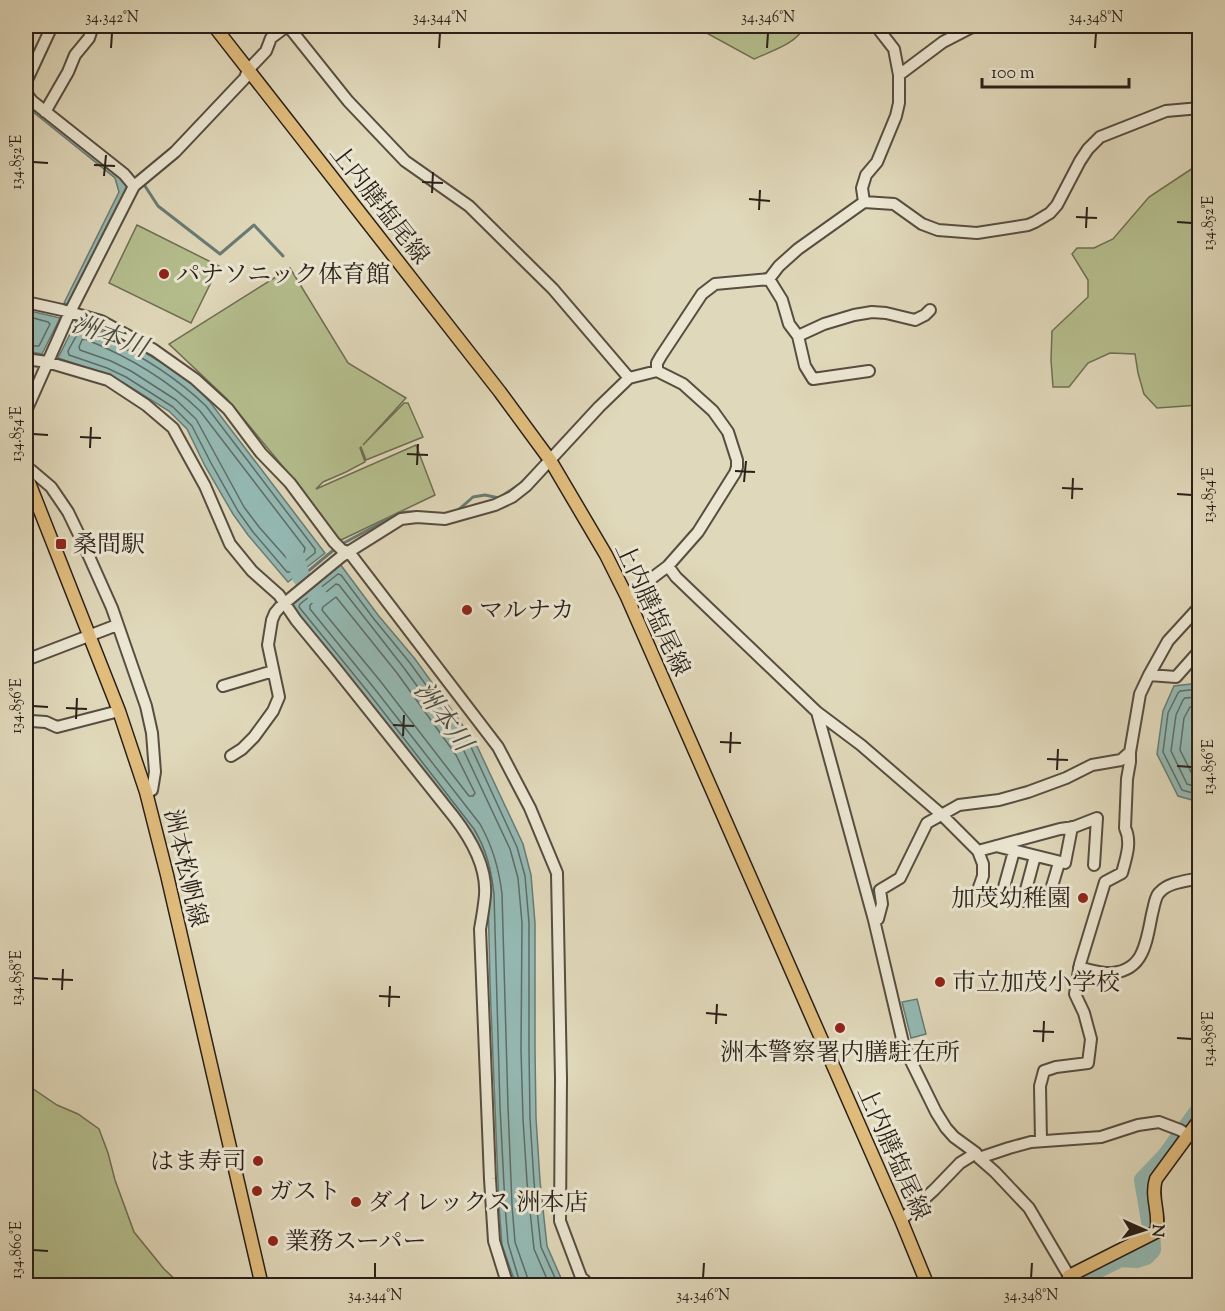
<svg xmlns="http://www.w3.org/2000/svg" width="1225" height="1311" font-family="'Sorts Mill Goudy','Noto Serif JP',serif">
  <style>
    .green { fill: #b5be8e; stroke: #6f6e53; stroke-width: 1.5 }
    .water { fill: #94b9b3; stroke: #697b75; stroke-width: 1.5 }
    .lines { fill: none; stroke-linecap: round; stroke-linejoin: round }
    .shore { stroke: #5e6c66; stroke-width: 1.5 }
    .stream { stroke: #697b75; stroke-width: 3 }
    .river { stroke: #94b9b3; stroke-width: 18 }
    .minor-casing { stroke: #574d40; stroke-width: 14 }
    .major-casing { stroke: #291f18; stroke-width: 15 }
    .minor { stroke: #ebe6d2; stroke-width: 10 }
    .major { stroke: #e0bc7d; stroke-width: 12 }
    .ticks { fill: none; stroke: #291f18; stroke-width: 2 }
    .poi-dot { fill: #8f2418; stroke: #ebe6d2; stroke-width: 2 }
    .labels { text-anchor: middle; stroke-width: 6; stroke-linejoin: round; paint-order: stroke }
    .street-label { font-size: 24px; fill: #291f18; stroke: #ebe6d2 }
    .poi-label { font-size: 24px; fill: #291f18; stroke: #ebe6d2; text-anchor: start }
    .water-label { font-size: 26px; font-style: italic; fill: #494d46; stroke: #ebe6d2 }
    .neatline { fill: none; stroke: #291f18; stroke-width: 2 }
    .ticks-label { font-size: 15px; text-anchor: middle; fill: #291f18 }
  </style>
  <rect width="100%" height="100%" fill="#e0d8ba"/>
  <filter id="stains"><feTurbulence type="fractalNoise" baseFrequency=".00333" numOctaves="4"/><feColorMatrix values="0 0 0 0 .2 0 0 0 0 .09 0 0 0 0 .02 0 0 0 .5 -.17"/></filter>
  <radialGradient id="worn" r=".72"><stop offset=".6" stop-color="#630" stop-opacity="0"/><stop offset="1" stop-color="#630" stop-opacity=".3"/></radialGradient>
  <path class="green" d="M700 26H804C799 43 769 52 754 59L701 30Z
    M1199 164V405L1157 408 1144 394 1138 373 1135 354 1110 353 1088 363 1069 387H1053L1051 360 1052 331 1088 297V280L1072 254 1077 248H1094L1113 239 1149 197Z
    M137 225 219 266 191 323 109 283Z
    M290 268 348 363 406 398 363 445 404 403H408L423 437 366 460 361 447 360 448 365 462 346 472 323 482 316 489 416 445 435 495 341 540 336 536 304 492 227 399 169 344Z
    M26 1084 57 1105 78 1114 99 1129 108 1153 115 1180 134 1232 164 1269 181 1285H26Z"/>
  <path class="water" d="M37 108 122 175 127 185 126 194 70 305 64 303 119 192 115 178 33 112Z
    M26 310 60 318 42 354 26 351Z
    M77 320C116 337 155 355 189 382 197 388 203 395 210 402L325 553 288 582 248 535 233 514 205 466 187 429 169 411 124 383 105 374 58 358Z
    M340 564 378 615 415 659 476 744 523 844 531 875 535 923V1050L536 1118 540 1181 547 1246 561 1278 567 1285H516L502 1245 499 1206 490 983 488 894 484 866 289 605Z
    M1199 683 1200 684 1199 802 1178 796 1157 754 1163 711 1174 686Z
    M917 999 926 1034 911 1038 902 1002Z"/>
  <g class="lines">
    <path class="shore" d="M26 316 48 322 50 324 39 346H26
      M80 329C89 331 97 336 106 339 142 356 177 378 206 406L315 549V553L291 572H287L253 532 238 511 211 463 192 426 173 407 126 377 107 368 69 355 68 351Z
      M85 339C127 356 167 379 200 411L305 548 304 552 290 562 259 527 244 507 196 419 176 400 131 371 111 361 80 350 79 347 82 340Z
      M336 597 397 673 456 755 475 793 473 796H469L381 682 322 610 323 607Z
      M1200 689 1180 691 1178 693 1168 713 1163 752 1182 790 1200 795
      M1200 697 1185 698 1183 700 1176 715 1171 751 1187 784 1200 788
      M1200 706 1190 707 1184 718 1180 750 1193 776 1200 778
      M521 1286 508 1243 505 1205 500 1107 494 894C491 869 487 851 474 829L368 692 299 607 300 604 338 574 341 575 374 619 410 663 471 747 517 847 525 876 529 923V1050L530 1118 534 1182 541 1247 556 1280 560 1286
      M529 1286 528 1279 515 1242 512 1205 508 1107 502 894C499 868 493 847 480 824L374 688 310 609V605L336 584 339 585 404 668 464 751 510 849 518 878 522 923 521 1050 523 1119 527 1182 534 1249 550 1286"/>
    <path class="stream" d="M145 186 158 206 220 254 254 225 283 256
      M456 512 473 497 485 495 499 498 520 484 530 474
      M342 544 399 513 407 512H417
      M301 577 336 548"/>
    <path class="river" d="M293 549 301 577 319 597
      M1071 1286 1078 1279 1121 1258 1137 1259 1146 1256 1152 1250 1151 1227 1143 1180 1165 1157 1200 1109"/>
    <g class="minor-casing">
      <path id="minor" d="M288 26 348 101 405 161 469 206 553 289 629 378
        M899 75 943 42 974 26
        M26 82 52 26
        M26 93 32 101 124 174 134 186
        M45 112 68 72 75 55 89 38 93 26
        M864 202 862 188 866 175 877 162 896 116 899 103V75L894 49 876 26
        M769 279 782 300 789 324 798 336 805 366 813 379 869 371
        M26 302 62 310 101 321 154 350 195 379 228 409 261 453 290 483 334 542 342 550 349 552 498 747 530 808 557 873 561 1078 560 1221 581 1277 590 1286
        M798 336 824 324 854 315 872 312 886 313 915 320 925 315 930 310
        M26 359 47 362 108 380 146 405 173 428 205 486 230 544 252 571 279 595 296 620 333 665 454 817C471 839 487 866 485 895 484 907 482 918 480 929L490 1179 494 1241 508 1286
        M657 371V363L661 356 702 294 715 284 769 279 779 266 798 249 864 202 894 204 922 224 938 230 977 233 1028 225 1035 222 1050 213 1057 205 1080 161 1088 149 1100 137 1166 111 1200 108
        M26 411 70 312 134 186 175 152 245 78 248 70 266 51 271 38 287 26
        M26 472 31 470 51 487 68 512 83 543 112 608 146 706 152 733 155 772 152 790 146 792
        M668 566 676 577 817 712 861 745 942 815 978 851 983 864V876L978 890 991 897 1031 901 1046 899 1050 893 1059 863
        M26 645 28 659
        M26 660 117 625
        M1149 675 1176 677 1200 650
        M223 686 273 671
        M817 712 874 920 904 1047 936 1112 946 1128 954 1137 976 1153 979 1158 995 1172 1029 1208 1069 1276
        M26 725 31 721 46 722 57 727 119 711
        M231 756 242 749 254 737 273 711 279 697 268 645 272 620 275 613 280 607 342 556 401 519 417 517 445 519 495 505 512 497 526 486 599 407 629 378 657 371 683 384 713 411 728 432 737 460V467L735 473 698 532 668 566 627 597
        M996 846 1065 863 1072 827
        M978 851 1060 829 1074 827 1097 818 1094 865
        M1001 898 1014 851
        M1023 901 1035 856
        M874 920 878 919 882 904 880 890 900 878 927 823 959 805 999 800 1028 792 1066 778 1092 765 1121 760 1130 752 1140 694 1149 675 1168 641 1200 606
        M1079 968C1088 969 1098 973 1107 973 1144 973 1146 943 1152 914 1154 907 1155 896 1160 892 1169 882 1187 881 1200 878
        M1041 1141 1040 1086 1044 1071 1056 1067 1088 1063 1091 1039 1084 1013 1075 994 1080 964 1105 882 1122 873C1126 858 1132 842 1125 828L1127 779 1130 762V752
        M979 1158 1009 1148 1031 1142 1101 1137 1138 1125 1159 1122 1180 1130 1188 1135
        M901 1220 934 1190 960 1163 976 1153"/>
    </g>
    <g class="major-casing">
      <path id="major" d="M214 26 500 392 550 460 606 555 627 597 901 1220 928 1286
        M26 475 119 711 146 792 167 875 262 1286
        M1071 1286 1069 1276 1156 1232C1161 1214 1150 1198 1156 1179L1200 1119"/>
    </g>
    <use href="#minor" class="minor"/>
    <use href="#major" class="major"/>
  </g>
  <path class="ticks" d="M111 48 112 33M439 48 440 33M767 48 768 33M1095 48 1096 33M33 162 48 163M94 165 115 166M104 176 106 155M422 182 443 183M432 193 433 172M749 199 770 201M759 210 760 190M1076 217 1097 218M1177 222 1192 223M1086 228 1087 207M33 434 48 435M80 437 101 438M90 448 91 427M407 454 428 455M417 465 418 444M735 471 755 472M744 482 746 461M1062 488 1083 489M1177 494 1192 495M1072 499 1073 478M33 706 48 707M66 708 87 709M76 719 77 698M393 725 414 726M403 736 404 715M720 742 741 743M730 753 731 732M1047 759 1068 760M1177 766 1192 767M1057 770 1058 749M33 978 48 979M52 979 73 980M62 990 63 969M379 996 400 997M389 1007 390 986M706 1013 727 1015M716 1024 717 1004M1033 1031 1054 1032M1177 1038 1192 1039M1043 1042 1044 1021M33 1250 48 1251M375 1278V1263M703 1278 704 1263M1031 1278 1032 1263"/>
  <g class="poi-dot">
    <circle cx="164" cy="274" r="6"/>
    <rect x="55" y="538" width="12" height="12" rx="3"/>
    <circle cx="467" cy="610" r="6"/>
    <circle cx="1083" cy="898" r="6"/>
    <circle cx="940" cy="982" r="6"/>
    <circle cx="840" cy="1028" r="6"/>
    <circle cx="258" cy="1161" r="6"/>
    <circle cx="257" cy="1191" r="6"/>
    <circle cx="356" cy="1202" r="6"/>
    <circle cx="273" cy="1241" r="6"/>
  </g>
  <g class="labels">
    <g class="street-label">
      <text transform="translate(380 204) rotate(52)" y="8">上内膳塩尾線</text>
      <text transform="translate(653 609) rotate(65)" y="8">上内膳塩尾線</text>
      <text transform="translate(186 868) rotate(77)" y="8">洲本松帆線</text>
      <text transform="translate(894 1153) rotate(66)" y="8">上内膳塩尾線</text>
    </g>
    <g class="poi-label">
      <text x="176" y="282">パナソニック体育館</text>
      <text x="73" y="552">桑間駅</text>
      <text x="479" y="618">マルナカ</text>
      <text x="1071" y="906" text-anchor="end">加茂幼稚園</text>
      <text x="952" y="990">市立加茂小学校</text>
      <text x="840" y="1060" text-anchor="middle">洲本警察署内膳駐在所</text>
      <text x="246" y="1169" text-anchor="end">はま寿司</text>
      <text x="269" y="1199">ガスト</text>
      <text x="368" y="1210">ダイレックス 洲本店</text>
      <text x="285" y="1249">業務スーパー</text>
    </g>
    <g class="water-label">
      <text transform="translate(110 335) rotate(20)" y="9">洲本川</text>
      <text transform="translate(444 716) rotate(54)" y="9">洲本川</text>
    </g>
  </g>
  <rect width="1225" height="1311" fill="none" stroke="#e0d8ba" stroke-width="66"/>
  <g transform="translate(1144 1230) rotate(93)" stroke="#ebe6d2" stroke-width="4.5" paint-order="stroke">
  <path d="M0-4.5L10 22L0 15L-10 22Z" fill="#291f18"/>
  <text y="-9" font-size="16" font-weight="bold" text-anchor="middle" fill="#291f18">N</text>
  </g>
  <path d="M982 78v9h147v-9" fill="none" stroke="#291f18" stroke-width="3"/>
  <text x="991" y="78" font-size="18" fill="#291f18" stroke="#ebe6d2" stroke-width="4.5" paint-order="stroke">100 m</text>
  <rect x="33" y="33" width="1159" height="1245" class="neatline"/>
  <g class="ticks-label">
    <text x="112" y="22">34.342°N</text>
    <text x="440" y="22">34.344°N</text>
    <text x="768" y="22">34.346°N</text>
    <text x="1096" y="22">34.348°N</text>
    <text transform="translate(16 162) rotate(-90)" y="5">134.852°E</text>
    <text transform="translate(1208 223) rotate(-90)" y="5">134.852°E</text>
    <text transform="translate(16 434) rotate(-90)" y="5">134.854°E</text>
    <text transform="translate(1208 495) rotate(-90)" y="5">134.854°E</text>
    <text transform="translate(16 706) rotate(-90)" y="5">134.856°E</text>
    <text transform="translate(1208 767) rotate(-90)" y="5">134.856°E</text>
    <text transform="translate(16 978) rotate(-90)" y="5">134.858°E</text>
    <text transform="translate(1208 1039) rotate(-90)" y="5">134.858°E</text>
    <text transform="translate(16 1250) rotate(-90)" y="5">134.860°E</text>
    <text x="375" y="1300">34.344°N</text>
    <text x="703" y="1300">34.346°N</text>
    <text x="1031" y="1300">34.348°N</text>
  </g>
  <rect width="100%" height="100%" filter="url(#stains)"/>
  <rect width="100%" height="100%" fill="url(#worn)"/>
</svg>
